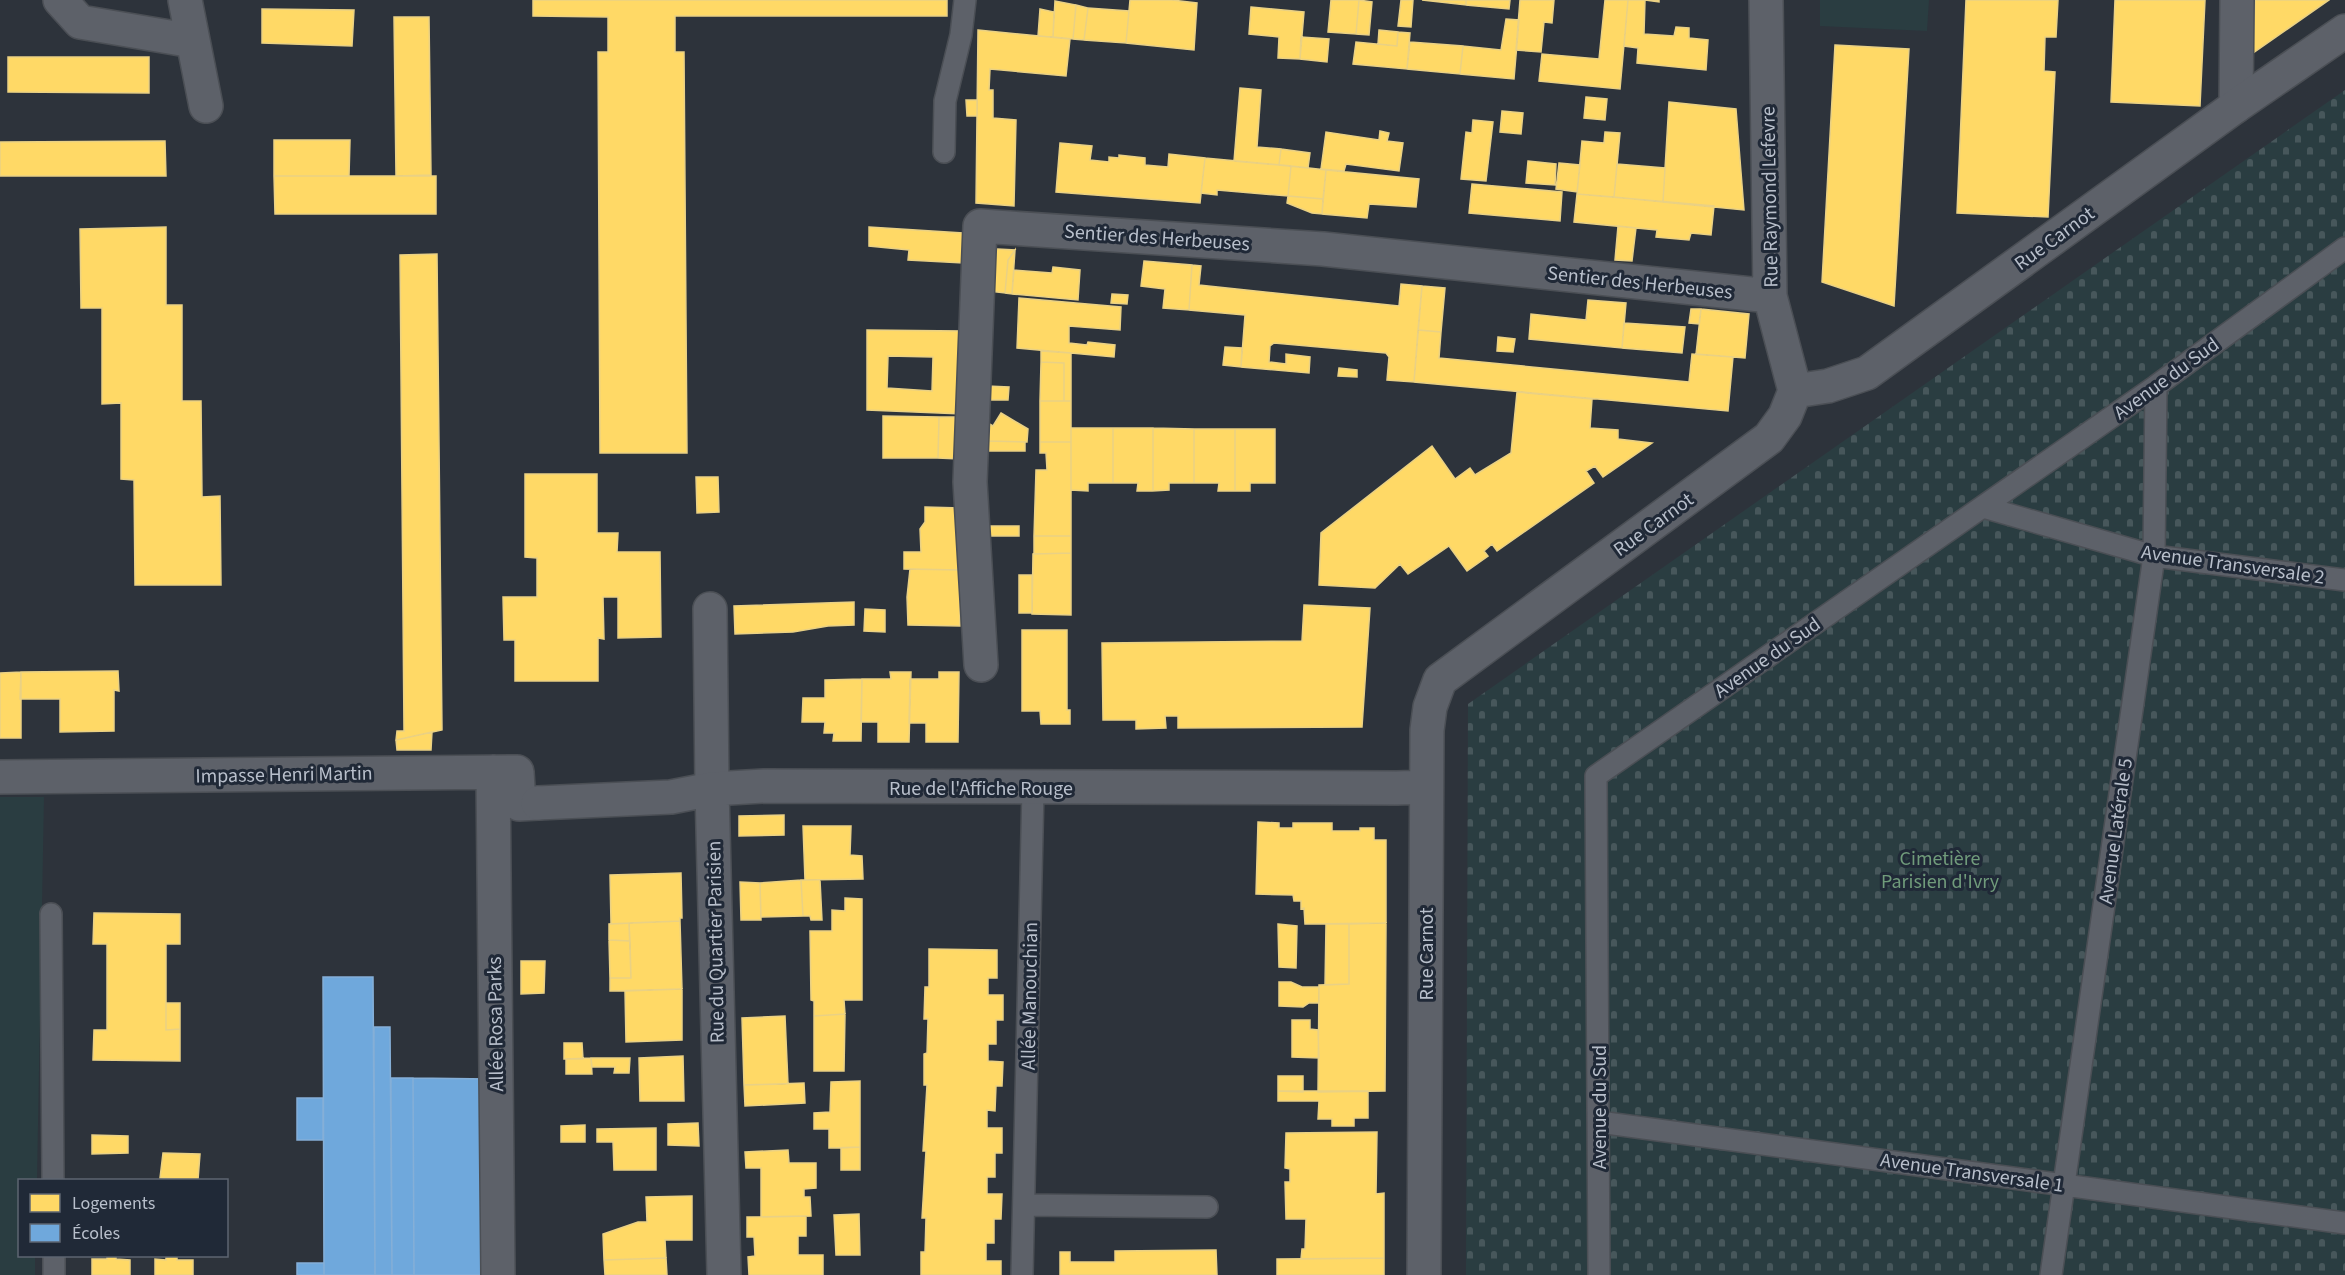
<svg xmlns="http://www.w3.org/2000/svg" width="2345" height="1275" font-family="'Source Sans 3',sans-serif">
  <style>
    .green { fill: #2a3d41 }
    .cemetery { fill: url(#cemetery-stones) }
    .homes { fill: #ffd966; stroke: #ead184; stroke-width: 1.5; fill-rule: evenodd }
    .schools { fill: #6fa8dc; stroke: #85afd7; stroke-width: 1.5 }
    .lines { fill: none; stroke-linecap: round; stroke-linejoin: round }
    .service-casing { stroke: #4b4f55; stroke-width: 24 }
    .pedestrian-casing { stroke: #4b4f55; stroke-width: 36 }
    .minor-casing { stroke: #4b4f55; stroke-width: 36 }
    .service { stroke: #5d6169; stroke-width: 21 }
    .pedestrian { stroke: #5d6169; stroke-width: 33 }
    .minor { stroke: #5d6169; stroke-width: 33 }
    .labels { text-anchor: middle; stroke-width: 6; stroke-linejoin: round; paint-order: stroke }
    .street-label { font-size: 20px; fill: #b8bfcb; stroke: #202937 }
    .park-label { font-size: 20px; fill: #709b7b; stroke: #202937 }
  </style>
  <defs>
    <pattern id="cemetery-stones" width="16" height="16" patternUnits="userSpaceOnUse" patternTransform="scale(1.5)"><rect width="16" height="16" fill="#2a3d41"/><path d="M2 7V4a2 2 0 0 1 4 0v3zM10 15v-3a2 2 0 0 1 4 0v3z" fill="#47575b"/></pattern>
  </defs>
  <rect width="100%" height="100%" fill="#2d333b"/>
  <path class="green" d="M1820 0H1929L1927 31 1820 26Z
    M0 797H44L37 1180H20V1256H35V1275H0Z"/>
  <path class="cemetery" d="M2345 90V1275H1466L1468 704Z"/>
  <path class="homes" d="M533 0H947V16H675V52H684L687 453H600L598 52H608V17L533 16Z
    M1130 0H1172L1197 3 1194 50 1126 43Z
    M1331 0H1359L1356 34 1328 32Z
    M1359 0 1372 2 1369 35 1356 34Z
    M1401 0H1413L1411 27 1398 26Z
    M1422 0H1466V5Z
    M1466 0H1510L1509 9 1466 5Z
    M1520 0H1554L1552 23 1544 22 1541 52 1516 50Z
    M1605 0H1628L1620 89 1539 81 1542 54 1599 59Z
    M1628 0H1659V2L1645 0 1644 34 1674 36 1676 27 1689 28V38L1708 40 1706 70 1637 63 1638 48 1624 46Z
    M1966 0H2058L2056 37H2045L2044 71 2055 72 2048 217 1957 213Z
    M2115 0H2205L2200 106 2111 102Z
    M2255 0H2329L2253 53Z
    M1055 1 1076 5 1073 39 1053 37Z
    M1076 5 1088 8 1084 40 1073 39Z
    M1251 7 1304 12 1300 59 1278 58 1279 37 1249 34Z
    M1088 8 1129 11 1126 43 1084 40Z
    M262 9 354 10 352 46 262 43Z
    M1040 9 1054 12 1053 37 1038 36Z
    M394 17H429L431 175 396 176Z
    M1506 19 1519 20 1514 79 1460 74 1463 46 1501 50Z
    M978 30 1070 39 1066 76 990 69 989 90H993V118L1016 120 1014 206 976 203Z
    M1379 30 1398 32 1397 46 1378 44Z
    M1398 32 1410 33 1407 69 1353 64 1356 42 1397 46Z
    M1301 37 1329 39 1327 62 1300 59Z
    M1410 42 1463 46 1460 74 1407 69Z
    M1835 45 1909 49 1894 306 1822 282Z
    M8 57H149V93L8 92Z
    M1240 88 1261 90 1257 147 1281 149 1279 165 1234 161Z
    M1586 97 1607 99 1605 120 1584 118Z
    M966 100H977V116H967Z
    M1669 102 1736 109 1744 210 1663 202Z
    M1502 111 1523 113 1521 134 1500 132Z
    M1473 120 1493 122 1486 181 1461 179 1466 132 1472 133Z
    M1380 131 1389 133 1387 141 1403 143 1399 171 1346 164 1344 171 1321 169 1326 132 1379 140Z
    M1605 132 1620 133 1614 197 1577 194 1582 141 1604 143Z
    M274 140H350L349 176H274Z
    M165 141 166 176H0V142Z
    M1060 143 1092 146 1090 160 1109 162V157L1119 158V155L1145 158V165L1168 167 1169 154 1205 158 1200 203 1056 192Z
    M1281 149 1310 153 1308 168 1279 165Z
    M1205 158 1291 166 1288 196 1217 190V195L1201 193Z
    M1528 161 1556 164 1555 185 1526 183Z
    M1559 163 1580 165 1577 192 1556 189Z
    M1617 164 1665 168 1663 202 1614 197Z
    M1291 166 1326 170 1323 199 1288 196Z
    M1326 170 1419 179 1416 207 1369 204 1367 218 1322 214Z
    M274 176H436V214H275Z
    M1472 184 1562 192 1560 221 1469 213Z
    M1577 194 1714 206 1711 235 1691 233 1689 240 1656 237 1657 230 1574 222Z
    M1288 196 1323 199 1322 214 1312 213 1287 203Z
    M1618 226 1636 228 1632 261 1615 260Z
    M166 227V305H182V401H201L202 497 220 496 221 585H135L134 480 121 479V403L102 404V308H81L80 229Z
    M869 227 963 233V263L908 260 909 250 869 246Z
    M997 249 1015 250 1008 260 1005 293 989 291V258Z
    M1015 250 1012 294 1005 293 1008 260Z
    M437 254 442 730 396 740 397 731H404L400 255Z
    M1144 261 1192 265 1189 310 1163 308 1165 289 1141 286Z
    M1192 265 1201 266 1199 285 1399 306 1401 284 1422 286 1414 382 1387 380 1389 357 1386 353 1274 343 1270 346 1269 362 1286 364V354L1310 357 1309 373 1241 367 1245 315 1189 310Z
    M1053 267 1080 270 1078 300 1012 294 1014 270 1052 273Z
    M1422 286 1445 288 1441 332 1418 330Z
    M1112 294 1128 295 1127 304 1111 303Z
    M1019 298 1121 307 1120 330 1069 326V343L1087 345 1088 342 1115 345 1114 357 1017 348Z
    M1588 300 1626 303 1622 348 1529 339 1531 314 1586 320Z
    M1691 309H1701L1699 324 1689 323Z
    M1701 309 1749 314 1745 358 1696 354Z
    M1624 323 1685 327 1682 353 1622 348Z
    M867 330 962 331V414L867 410ZM888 356 933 357 932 391 887 388Z
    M1418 330 1441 332 1439 358 1689 382 1692 354 1733 357 1728 411 1414 382Z
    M1498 337 1515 339 1513 352 1497 351Z
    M1225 347 1242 348 1241 367 1223 365Z
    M1041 351 1071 353V401H1064V363L1041 362Z
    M1041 362 1064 363V401H1040Z
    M1339 368 1357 370V377L1338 376Z
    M987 386 1009 387 1008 400H988Z
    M1517 392 1592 399 1590 428 1618 430V439L1652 443 1603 477 1595 466 1586 471 1594 483 1497 551 1492 544 1484 551 1488 556 1467 571 1449 546 1408 574 1400 564 1375 588 1319 585 1321 533 1432 446 1455 479 1470 468 1475 475 1511 453Z
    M1040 401H1071V442H1040Z
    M1001 413 1028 429 1027 442 987 441 988 423 993 426Z
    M883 416 939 417 938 458H883Z
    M939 417H960L959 459 938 458Z
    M1071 428H1113V483H1088V491L1071 490Z
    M1113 428H1153V491H1137L1138 483H1113Z
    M1153 428 1194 429V483H1169V490L1153 491Z
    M1194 429H1235V491H1218L1219 483H1194Z
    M1235 429H1275V483H1250V491H1235Z
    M987 441 1025 442V451H987Z
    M1040 442H1071V536H1034L1036 470H1047L1046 453H1040Z
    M525 474H597V533H618L617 552H660L661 637 618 638V597H603L604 639 598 638V681H515V640H504L503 597H537V558L525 557Z
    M696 477H718L719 512 697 513Z
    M925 507 961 508 960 570 904 569V552H921L920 529 925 522Z
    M987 526H1019V536H987Z
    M1034 536H1071V553L1034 554Z
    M1071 553V615L1032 614 1033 554Z
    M910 569 960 570V626L908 625 907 597Z
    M1019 575H1032V613H1019Z
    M854 602V625L828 626 793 632 735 634 734 606Z
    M1304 605 1370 608 1362 727 1178 728V716H1165L1166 728 1136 729V720H1103L1102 643 1302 641Z
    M865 609 885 610V632L864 631Z
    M1022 630H1067V710H1070V724H1041L1040 711H1022Z
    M118 671 119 691 114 690V731L60 732V699H20L21 672Z
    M21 672V738H0V673Z
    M890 672H911L909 742H878V722H861L862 679H891Z
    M939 672H959L958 742H926V723H909L910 679H939Z
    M862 679 861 741H833L834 733H824L825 722H802L803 698H825V680Z
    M432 732 431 750H397L396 740Z
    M784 815V835L739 836V816Z
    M1258 822 1279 823V828H1293V823H1332V831H1360V828H1374V840H1386V923L1305 924 1304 908 1301 909V901H1294L1293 895 1256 894Z
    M803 826H851L850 855 862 856 863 879 805 880Z
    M681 873 682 918H680V921L611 924 610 875Z
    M801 880 803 916 761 917 760 883Z
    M801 880H820L822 920H811L810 916H803Z
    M740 882 760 883 761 920H741Z
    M845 898 862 899V1000H844L845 1014 814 1016V1001L811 1000 810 931H832V910L845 911Z
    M94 913 180 914V944H166V1030L180 1029V1061L93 1060 94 1030H107V944H93Z
    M680 921 682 989 610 991V978H631L629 923Z
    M629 923 630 941 609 940V924Z
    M1386 923 1385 1091 1318 1092 1319 985 1349 984V924Z
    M1278 924 1297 926 1296 968 1279 967Z
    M1326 924H1349V984L1325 985Z
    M609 940 630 941 631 978H610Z
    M929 949 997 950V978H988V995H1003V1020H996V1044H988V1061L1003 1062 1002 1086H996L995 1111 987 1110V1128H1002V1153H995V1177H987V1194H1002L1001 1219H994V1243H986V1261H1001V1275H921V1252H925L926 1218H922L926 1151H923L927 1085H924V1054L927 1053 928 1019H924L925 987H929Z
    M521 961H545L544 993 521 994Z
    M1279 982H1291L1302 987H1319V1003H1309L1303 1007 1279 1006Z
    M682 989V1040L626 1042 625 991Z
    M166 1003H180V1029L166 1030Z
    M845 1014 844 1071H814V1016Z
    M785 1016 788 1084 744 1085 742 1018Z
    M1292 1020H1310V1029L1318 1030 1319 1058 1292 1057Z
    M564 1043H582L583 1059H564Z
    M683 1056 684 1101H640L639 1058Z
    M591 1058H630L629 1073H614L615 1067H592Z
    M591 1058 592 1074H566V1059Z
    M1278 1076H1303V1092L1278 1091Z
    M860 1081V1147L829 1148V1129H814V1113L830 1112 831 1082Z
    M804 1083 805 1103 745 1106 744 1085Z
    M1278 1091H1368V1118H1354V1126H1332V1119H1318L1319 1101H1278Z
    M698 1123 699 1146 668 1145V1124Z
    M585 1125V1142H561V1126Z
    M656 1128V1170H614L613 1142H597V1129Z
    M1377 1132 1376 1194 1384 1193V1258L1301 1259 1302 1249H1305L1306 1219H1286L1285 1182H1290V1169L1285 1168 1286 1133Z
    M92 1135 128 1136V1153L92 1154Z
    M860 1147V1170H841V1148Z
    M788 1150 789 1163H816V1188L804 1189V1197H810L811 1216 761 1217V1168H746L745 1152Z
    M163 1153 200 1154 198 1180 160 1178Z
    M692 1196V1240H665L666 1258 604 1260 603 1234 638 1222H647L646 1197Z
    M859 1214 860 1255H836L834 1215Z
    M806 1216V1236H798V1255H823V1275H749L748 1257 755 1256 754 1237H747V1217Z
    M1216 1250 1217 1275H1060V1252H1070V1262H1115V1251Z
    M107 1256H116V1259L130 1260V1275H92V1259H107Z
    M166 1256H177V1260H193V1275H155V1259L166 1260Z
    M666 1258 667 1275H605L604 1260Z
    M1384 1258V1275H1277V1259Z"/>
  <path class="schools" d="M323 977H373L375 1275H324Z
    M374 1027H390L392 1275H375Z
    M391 1078H413L414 1275H392Z
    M413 1078 490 1079V1211L481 1275H414Z
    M297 1098H323V1140H297Z
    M297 1263H324V1275H297Z"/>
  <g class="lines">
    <g class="service-casing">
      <path id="service" d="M944 152 945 101 961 35 965 0
        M1983 507 2154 556 2345 580
        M51 914 53 1180
        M1599 1122 2345 1223
        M1024 1205 1207 1207
        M54 1256V1275
        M1022 1275 1033 788
        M1599 1275 1596 776 2156 386 2345 248
        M2051 1275 2154 556 2156 386"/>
    </g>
    <g class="pedestrian-casing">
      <path id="pedestrian" d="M2236 106 2237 0
        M710 609 712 789
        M493 772 498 1275
        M0 777 517 772 519 804 538 803"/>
    </g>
    <g class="minor-casing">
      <path id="minor" d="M60 0 80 22 193 41
        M185 0 206 106
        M1766 0 1770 296 1795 391
        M1795 391 1828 386 1867 373 2236 106 2345 31
        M981 665 970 482 980 226 1323 249 1770 296
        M712 789 724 1275
        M538 803 671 797 712 789 764 786 1397 788 1426 787
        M1424 1275 1427 730 1430 707 1440 680 1769 438 1785 416 1795 391"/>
    </g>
    <use href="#service" class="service"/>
    <use href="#pedestrian" class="pedestrian"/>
    <use href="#minor" class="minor"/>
  </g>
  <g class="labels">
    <g class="street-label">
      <text transform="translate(1769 197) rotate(-91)" y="7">Rue Raymond Lefevre</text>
      <text transform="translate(1157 237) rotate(4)" y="7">Sentier des Herbeuses</text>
      <text transform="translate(2054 238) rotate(-36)" y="7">Rue Carnot</text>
      <text transform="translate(1640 282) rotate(6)" y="7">Sentier des Herbeuses</text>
      <text transform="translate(2166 378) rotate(-36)" y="7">Avenue du Sud</text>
      <text transform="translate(1653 524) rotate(-36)" y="7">Rue Carnot</text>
      <text transform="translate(2233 564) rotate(8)" y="7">Avenue Transversale 2</text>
      <text transform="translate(1767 657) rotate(-35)" y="7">Avenue du Sud</text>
      <text transform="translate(284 774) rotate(-1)" y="7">Impasse Henri Martin</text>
      <text x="981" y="795">Rue de l'Affiche Rouge</text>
      <text transform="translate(2115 831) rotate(-82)" y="7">Avenue Latérale 5</text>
      <text transform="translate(715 942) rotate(-91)" y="7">Rue du Quartier Parisien</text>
      <text transform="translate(1426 954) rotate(-90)" y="7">Rue Carnot</text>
      <text transform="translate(1029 996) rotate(-89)" y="7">Allée Manouchian</text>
      <text transform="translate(495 1024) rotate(-91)" y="7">Allée Rosa Parks</text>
      <text transform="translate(1599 1107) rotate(-90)" y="7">Avenue du Sud</text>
      <text transform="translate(1972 1172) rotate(8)" y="7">Avenue Transversale 1</text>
    </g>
    <g class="park-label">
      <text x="1940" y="865">Cimetière<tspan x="1940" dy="23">Parisien d'Ivry</tspan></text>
    </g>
  </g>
  <rect x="18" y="1179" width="210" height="78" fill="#202937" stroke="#5d6572" stroke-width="1.5"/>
  <rect x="30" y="1194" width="30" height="18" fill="#ffd966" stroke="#5d6572" stroke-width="1.5"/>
  <text x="72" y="1209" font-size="18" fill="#b8bfcb">Logements</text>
  <rect x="30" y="1224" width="30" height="18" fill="#6fa8dc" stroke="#5d6572" stroke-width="1.5"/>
  <text x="72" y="1239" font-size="18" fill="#b8bfcb">Écoles</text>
</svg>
